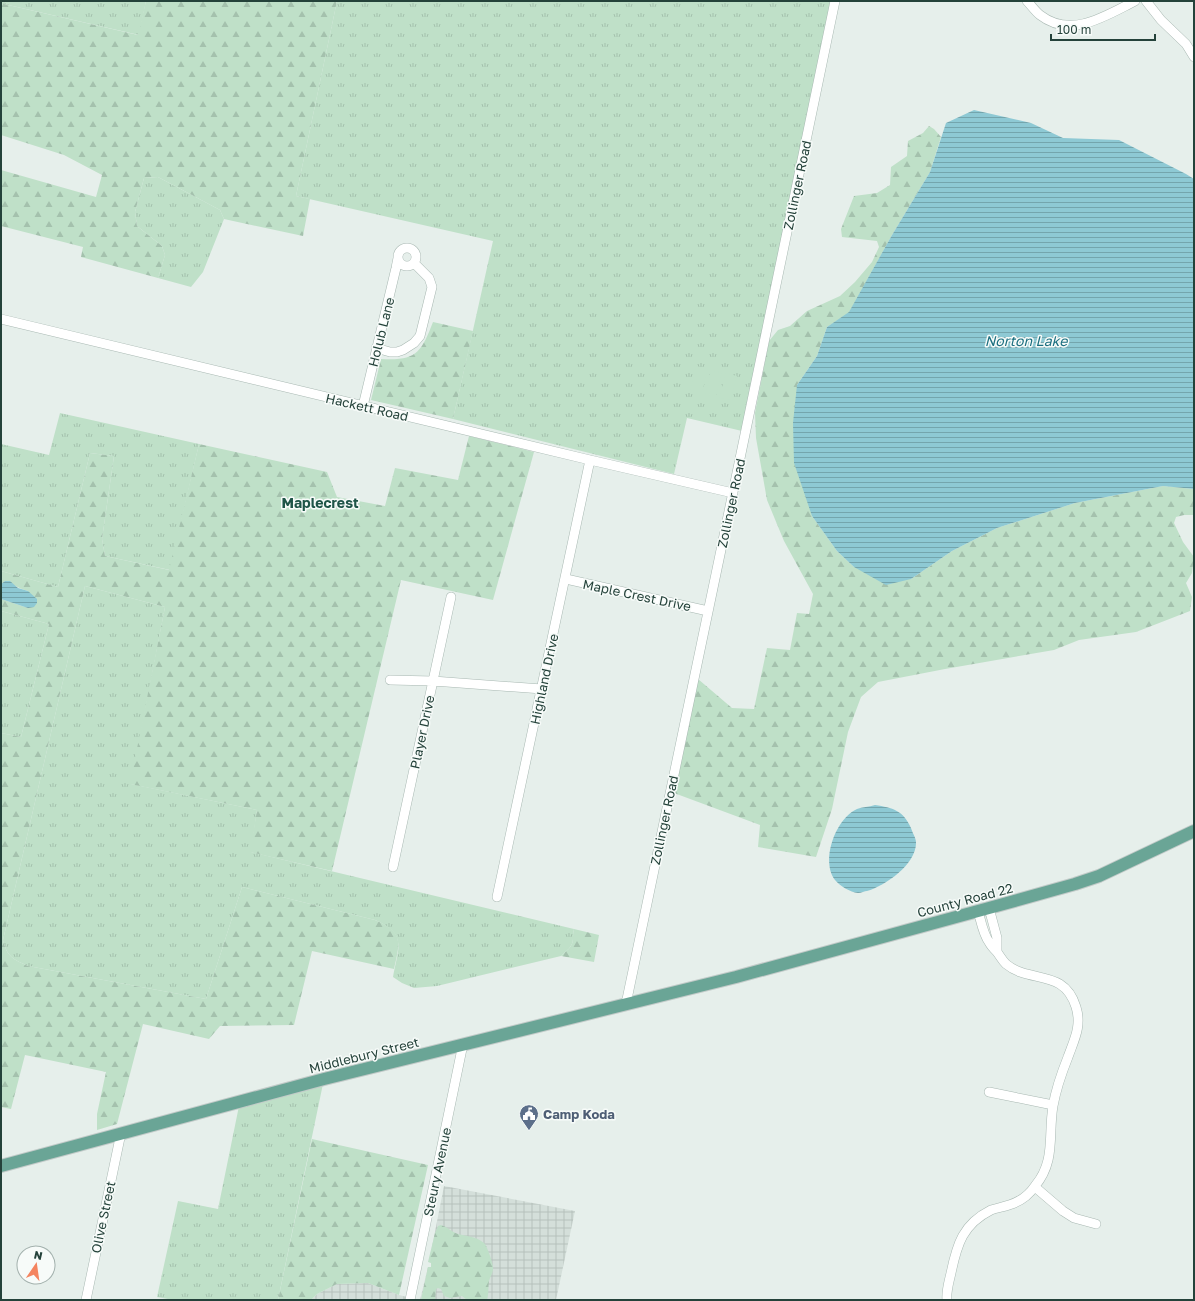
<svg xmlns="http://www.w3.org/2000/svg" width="1195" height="1301" font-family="'Golos Text',sans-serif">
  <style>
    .industrial { fill: url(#industrial-grid) }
    .grass { fill: url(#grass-tufts) }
    .forest { fill: url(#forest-firs) }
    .park { fill: #bfe0c8 }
    .water { fill: url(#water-rules) }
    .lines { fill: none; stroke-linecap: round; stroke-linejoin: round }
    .minor-casing { stroke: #a8b8b2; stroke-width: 10 }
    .major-casing { stroke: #c2cac8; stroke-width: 14 }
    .minor { stroke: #fff; stroke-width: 9 }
    .major { stroke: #6aa596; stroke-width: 12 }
    .labels { text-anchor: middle; stroke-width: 3; stroke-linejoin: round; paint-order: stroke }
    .street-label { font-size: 13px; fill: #24423a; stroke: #f7fbf9 }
    .service-label { font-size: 13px; font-weight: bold; fill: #4e5e75; stroke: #f7fbf9; text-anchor: start }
    .water-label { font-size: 14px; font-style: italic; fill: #1c6f80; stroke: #f7fbf9 }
    .neighbourhood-label { font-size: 14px; font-weight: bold; fill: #1f5548; stroke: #f7fbf9 }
  </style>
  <defs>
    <pattern id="industrial-grid" width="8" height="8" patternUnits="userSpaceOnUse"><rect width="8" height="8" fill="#d4dfda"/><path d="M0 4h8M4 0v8" fill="none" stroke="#b6c1bc"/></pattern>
    <pattern id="grass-tufts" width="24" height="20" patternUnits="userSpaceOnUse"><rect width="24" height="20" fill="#bfe0c8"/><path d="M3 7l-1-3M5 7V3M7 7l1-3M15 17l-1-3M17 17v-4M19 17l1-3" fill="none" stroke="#a4c1ad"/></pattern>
    <pattern id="forest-firs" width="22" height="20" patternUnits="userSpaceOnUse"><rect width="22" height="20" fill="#bfe0c8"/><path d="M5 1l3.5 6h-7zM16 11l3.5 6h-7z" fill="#a4c1ad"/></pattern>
    <pattern id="water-rules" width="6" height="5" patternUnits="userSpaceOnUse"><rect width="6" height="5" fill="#8ec9d4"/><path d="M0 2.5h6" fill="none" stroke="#74a5ad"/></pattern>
  </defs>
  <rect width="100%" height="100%" fill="#e6efeb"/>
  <path class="industrial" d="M444 1186 575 1211 556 1300H420L428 1267 431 1268 432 1263 429 1262Z
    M368 1283 399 1295 419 1300H311L317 1294 337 1284Z"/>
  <path class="grass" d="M5 1H146L139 35 4 4Z
    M337 1H835L742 431 687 418 674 474 453 419 493 241 296 196Z
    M158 177 220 210 224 219 203 272 191 287 158 278 165 255 162 246 137 226 135 212 144 178Z
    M60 413 199 444 170 570 105 556 102 539 114 456 90 453 58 587 1 571V467L2 461H1V444L49 455Z
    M85 586 165 607 131 784 257 810 251 852 574 929C573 933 573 935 573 939 573 947 566 951 561 956L437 986 414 988 402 983 393 977C398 948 408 934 375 920L242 887 206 999 28 966C13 959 7 957 3 940Z
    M1 611 49 624 21 737 1 733Z
    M324 1079 278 1300H173L157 1297 178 1201 218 1209 240 1101Z"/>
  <path class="forest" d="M1 1H5L4 4 138 35 146 1H337L296 196 310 199 303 236 224 219 220 210 158 177 144 178 135 212 137 226 162 246 165 255 158 278 81 257 83 247 1 226V170L96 197 102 175 64 155 1 135Z
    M929 126 934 129 941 137 930 172 892 235 849 313 827 327 817 356 797 385 812 516 837 551 854 567 911 579 952 551 997 528 1075 503 1163 486 1194 489V515H1184L1176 517 1174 523 1183 542 1194 557 1192 573 1186 583 1192 597 1190 611 1136 632 1079 640 1054 650 945 669 878 682 861 697 848 732 832 809 816 857 758 847 760 825 674 793 698 679 732 708 754 709 767 648 790 650 797 613 809 614 813 594 784 541 767 500 756 438 755 413 769 341 778 330 790 326 807 311 840 296 855 282 872 262 879 247 877 241 842 237 841 229 854 196 877 193 890 185 891 167 907 156 908 141 923 133Z
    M433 322 473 331 453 419 371 400 381 359C416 361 421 353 433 322Z
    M469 436 534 452 493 600 401 580 332 871 250 852 257 810 130 784 165 607 85 586 3 940C7 957 13 959 28 966L206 999 242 887 375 920C404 932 400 942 394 969L312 951 294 1025 220 1026 209 1039 143 1024 117 1124 97 1130V1114L106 1072 25 1055 11 1109 1 1107V733L21 737 49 624 1 611V599L28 608V591C19 589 14 584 5 581L1 584V571L58 587 90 453 114 456 102 539 105 556 169 570 199 444 327 472 337 497 385 506 395 468 458 480Z
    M574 929 599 935 594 962 561 956C566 951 573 947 573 939 573 935 573 933 574 929Z
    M312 1139 428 1165 399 1295 368 1283 337 1284 317 1294 311 1300H278Z
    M441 1225C448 1227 451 1232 458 1234 467 1236 477 1237 484 1243 487 1245 494 1266 493 1269 493 1273 490 1277 489 1281 488 1288 489 1294 487 1300H467L462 1296 450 1298 444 1296 441 1289 438 1288 436 1289 435 1300H421L428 1267H431V1263L428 1262 435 1233 438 1226Z"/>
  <path class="park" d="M696 366 708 369 702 393H699L698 396 692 394 693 391 690 390Z
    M711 370 722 373 716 397H714L713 400 707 398V395L705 394Z
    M726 373 737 376 731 400 719 398Z"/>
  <path class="water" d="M974 110 1031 123 1063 138 1119 140 1186 174 1194 179V489L1163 486 1075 503 997 528 952 551 911 579 886 585 854 567 837 551 812 516 794 463 793 423 797 385 817 356 827 327 849 312 892 235 930 172 946 123Z
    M5 581H10L18 588 28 591 37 599V603L34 607 28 608 1 599V584Z
    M875 805C893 808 903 810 911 828 912 832 916 838 916 842 917 864 885 886 867 891 865 891 861 893 858 893 850 892 840 886 835 880 820 861 836 818 857 809 862 807 869 807 875 805Z"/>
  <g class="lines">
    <g class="minor-casing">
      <path id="minor" d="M1027 1C1031 5 1035 11 1040 15 1071 39 1105 16 1135 1
        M1146 1 1161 20 1186 44 1194 57
        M398 257a9 9 0 1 1 18 0a9 9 0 1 1-18 0Z
        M1 319 590 460 733 493
        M376 348 390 352H397L403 350 414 343 420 336 432 287 429 278 414 263
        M363 406 396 268 398 258
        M566 579 708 611
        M390 680 433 681 542 689
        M393 867 451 597
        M497 897 590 460
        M989 908 997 938V952
        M626 1004C696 670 766 335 835 1
        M989 1092 1053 1105
        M1035 1187 1063 1211 1074 1218 1096 1224
        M86 1300 121 1133
        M410 1300 463 1044
        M947 1300C946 1291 949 1282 951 1273 957 1244 963 1224 991 1210 997 1208 1003 1207 1009 1205 1019 1202 1029 1195 1035 1186 1056 1161 1048 1135 1053 1106 1056 1089 1062 1072 1068 1057 1074 1040 1082 1026 1076 1007 1064 968 1030 984 1006 964 1002 960 1000 956 997 952 994 949 991 946 989 942 983 934 981 921 978 911"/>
    </g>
    <g class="major-casing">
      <path id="major" d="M1 1166 324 1079 736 977 989 908 1075 884 1099 876 1194 831"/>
    </g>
    <use href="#minor" class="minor"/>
    <use href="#major" class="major"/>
  </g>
  <defs>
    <g id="civic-pin" transform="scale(1)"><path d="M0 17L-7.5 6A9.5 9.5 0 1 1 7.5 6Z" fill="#5c6f8a" stroke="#f7fbf9"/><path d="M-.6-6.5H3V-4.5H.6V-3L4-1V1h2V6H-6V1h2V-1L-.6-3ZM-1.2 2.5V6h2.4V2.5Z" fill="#fff"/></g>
  </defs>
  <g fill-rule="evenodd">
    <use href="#civic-pin" x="529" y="1114"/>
  </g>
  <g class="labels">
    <g class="street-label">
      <text transform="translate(797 185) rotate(-78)" y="5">Zollinger Road</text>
      <text transform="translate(381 332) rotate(-76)" y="5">Holub Lane</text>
      <text transform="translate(367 407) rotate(13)" y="5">Hackett Road</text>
      <text transform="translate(731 503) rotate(-78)" y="5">Zollinger Road</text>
      <text transform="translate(637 595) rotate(12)" y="5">Maple Crest Drive</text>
      <text transform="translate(544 679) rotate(-78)" y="5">Highland Drive</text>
      <text transform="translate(422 732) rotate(-78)" y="5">Player Drive</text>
      <text transform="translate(664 820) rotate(-78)" y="5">Zollinger Road</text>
      <text transform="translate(965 900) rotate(-15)" y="5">County Road 22</text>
      <text transform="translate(364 1055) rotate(-14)" y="5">Middlebury Street</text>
      <text transform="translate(437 1172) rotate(-78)" y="5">Steury Avenue</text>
      <text transform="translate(103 1217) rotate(-78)" y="5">Olive Street</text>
    </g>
    <g class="service-label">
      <text x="543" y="1119">Camp Koda</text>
    </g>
    <g class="water-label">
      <text x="1026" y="346">Norton Lake</text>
    </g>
    <g class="neighbourhood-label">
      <text x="320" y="508">Maplecrest</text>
    </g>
  </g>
  <rect width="1195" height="1301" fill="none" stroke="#24423a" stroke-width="4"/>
  <g transform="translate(36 1265) rotate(13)"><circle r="19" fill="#f7fbf9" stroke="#a3b1ad"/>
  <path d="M0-3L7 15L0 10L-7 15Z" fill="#f4845f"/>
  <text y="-6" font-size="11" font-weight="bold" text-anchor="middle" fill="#24423a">N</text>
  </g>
  <path d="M1051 34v6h104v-6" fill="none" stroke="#24423a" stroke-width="2"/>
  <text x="1057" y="34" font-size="12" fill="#24423a" stroke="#f7fbf9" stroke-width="3" paint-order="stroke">100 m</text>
</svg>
